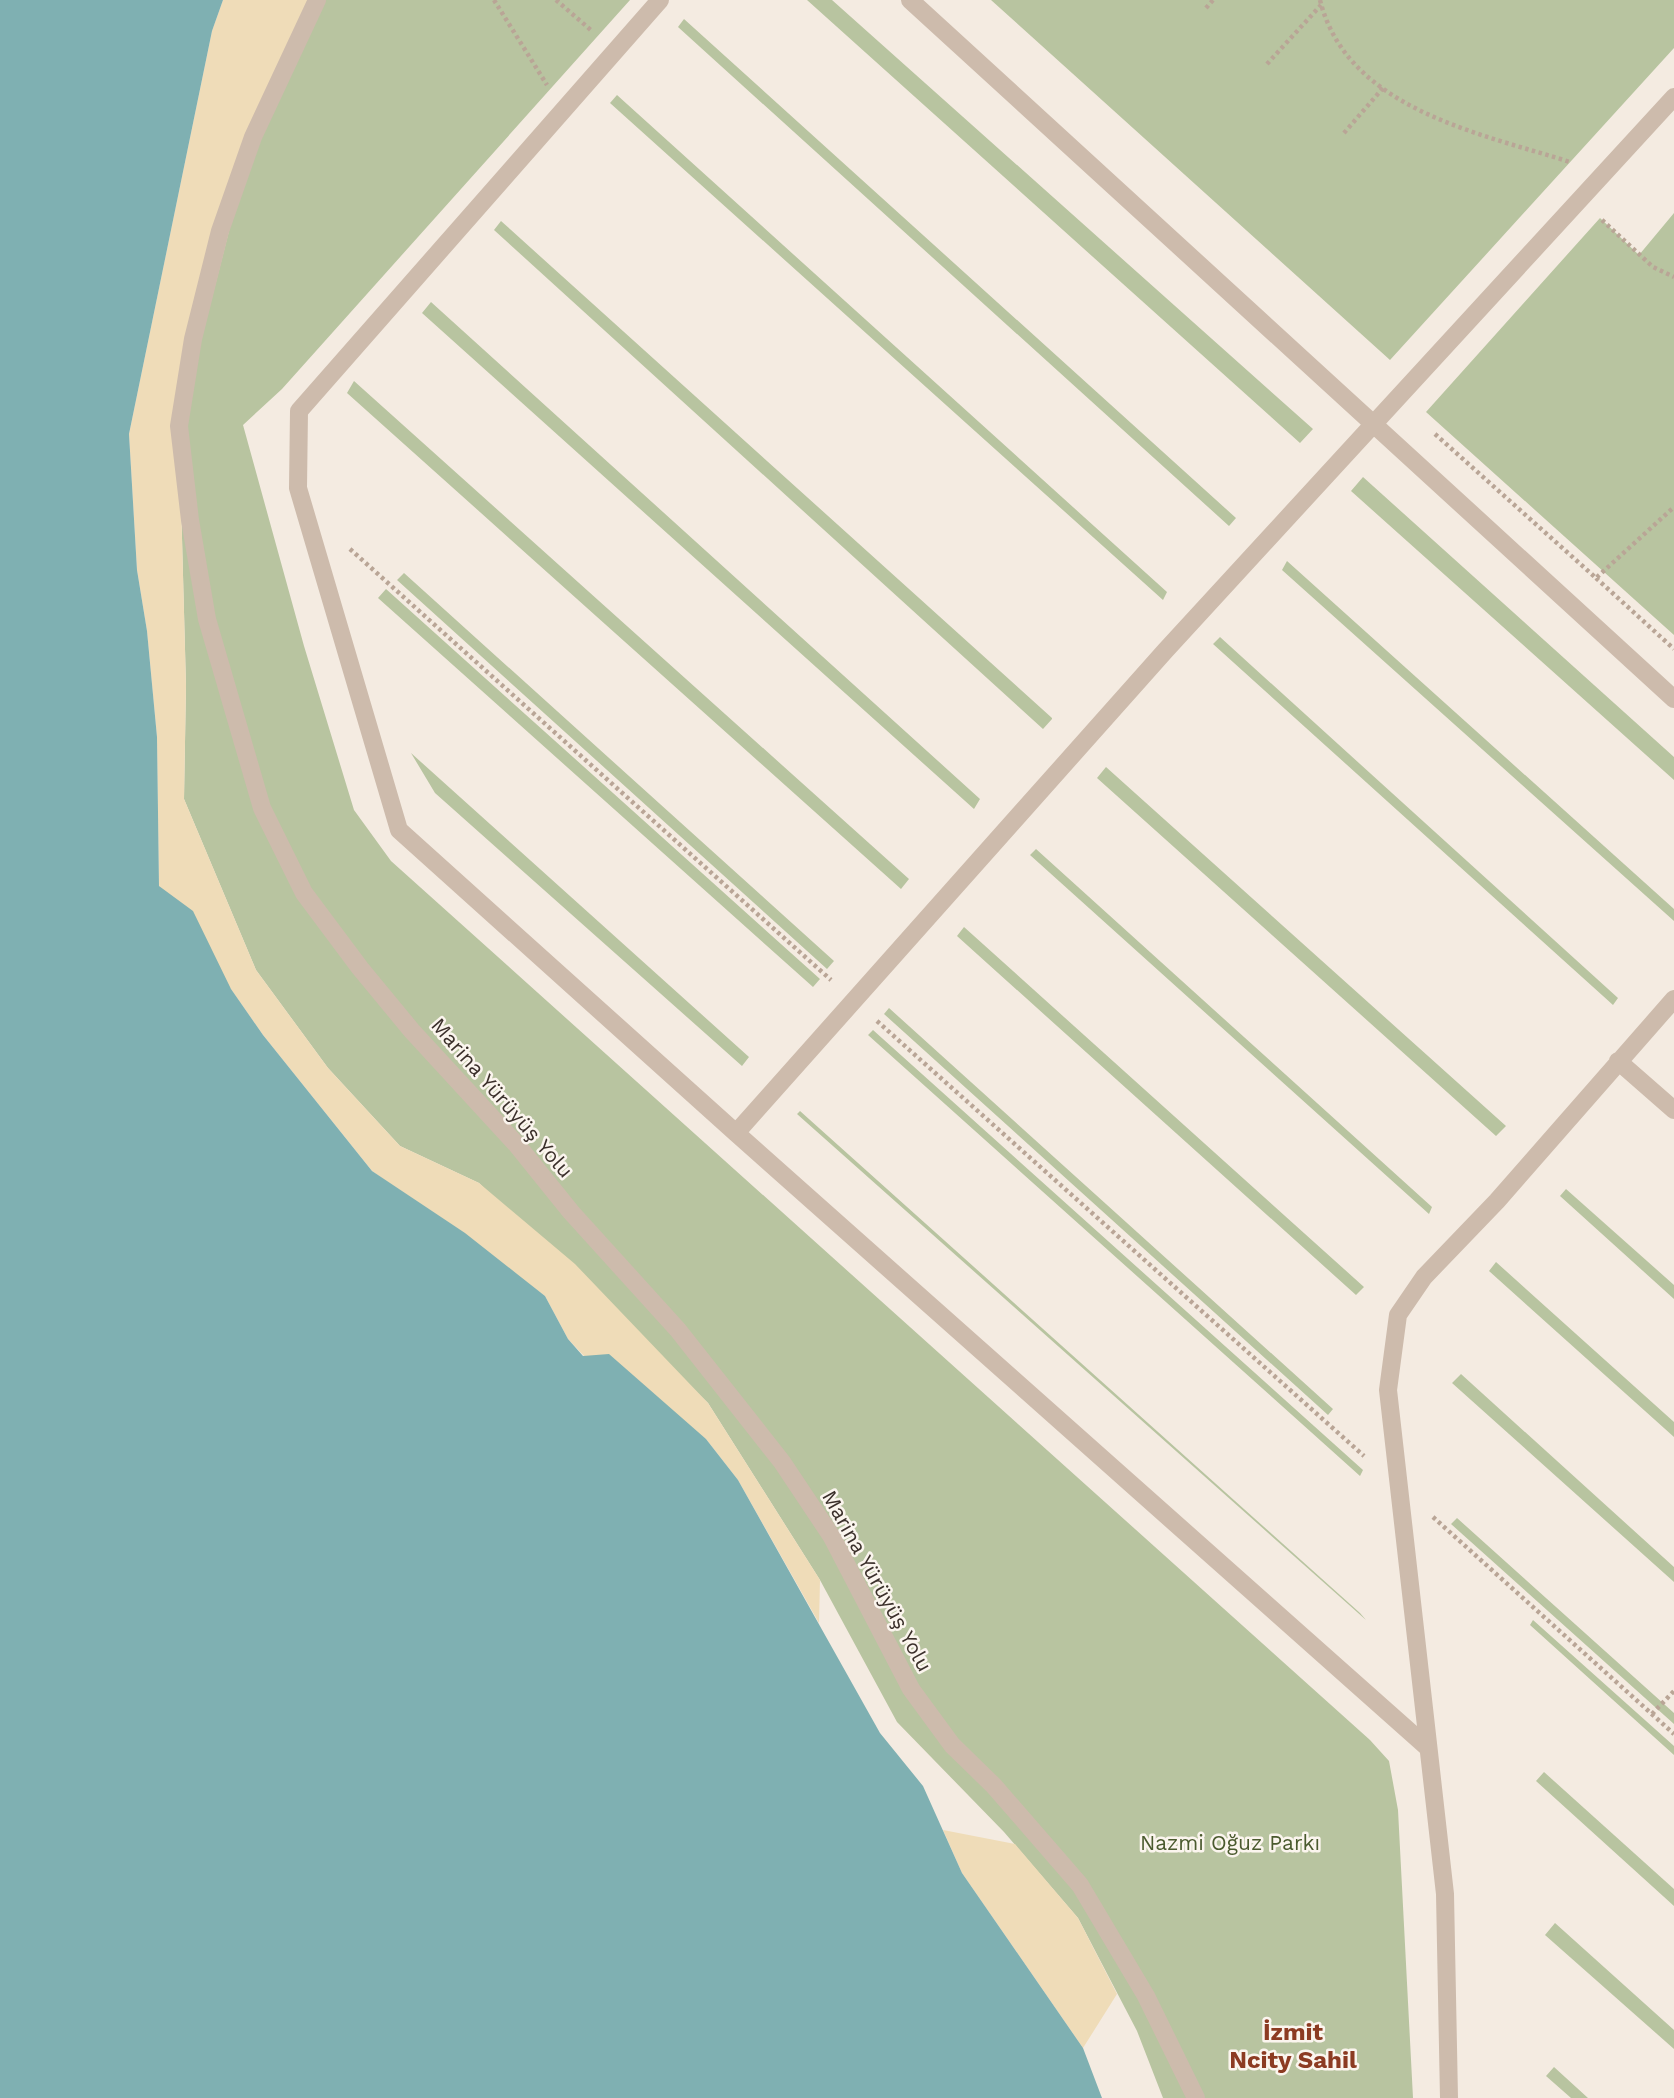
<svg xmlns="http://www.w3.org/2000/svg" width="1674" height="2098" font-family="'Work Sans',sans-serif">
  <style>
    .green { fill: #b8c4a0 }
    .sand { fill: #efdcb8 }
    .water { fill: #7fb0b2 }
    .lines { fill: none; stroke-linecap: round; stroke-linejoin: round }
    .path { stroke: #b9a596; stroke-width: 4.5; stroke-dasharray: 3.5 3.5; stroke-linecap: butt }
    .minor { stroke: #cdbbac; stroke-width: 18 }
    .labels { text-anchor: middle; stroke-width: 5; stroke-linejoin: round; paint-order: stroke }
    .street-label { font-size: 21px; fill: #3b302b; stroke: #fbf5ee }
    .park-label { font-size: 21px; fill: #4a5a2e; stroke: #fbf5ee }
    .quarter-label { font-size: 24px; font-weight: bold; fill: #8c3b22; stroke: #fbf5ee }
  </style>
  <rect width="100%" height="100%" fill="#f4ebe1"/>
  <path class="green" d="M317 0H630L282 389 243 425 304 646 354 810 391 861 1370 1740 1389 1761 1398 1810 1413 2098H1163L1137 2031 1078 1918 1004 1832 897 1722 820 1580 708 1403 479 1183 400 1146 328 1068 256 970 184 799 186 686 179 427 220 231Z
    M807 0H832L1313 429 1300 443Z
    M991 0H1674V48L1390 360Z
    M684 19 1236 518 1229 526 678 27Z
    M617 95 1167 592 1163 600 610 103Z
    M1674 213V635L1426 412 1600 218 1639 255Z
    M501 221 1052 718V719L1043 729 494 230Z
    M431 302 980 799 974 809 422 313Z
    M354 381 909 879 901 889 347 393Z
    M1363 477 1674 757V780L1351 491Z
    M1287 561 1674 909V921L1282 570Z
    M404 573 834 961 827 969 397 580Z
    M386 589 820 979 813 987 378 598Z
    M1220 637 1618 998 1613 1005 1213 644Z
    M411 753 749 1057 742 1066 435 793Z
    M1106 767 1506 1126 1496 1136 1097 778Z
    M1036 849 1432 1207 1429 1214 1030 855Z
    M964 927 1364 1287 1356 1295 957 936Z
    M889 1008 1333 1409 1328 1415 884 1014Z
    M873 1030 1363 1470 1360 1476 868 1035Z
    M800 1111 1360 1613 1366 1620 797 1114Z
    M1566 1189 1674 1285V1299L1560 1196Z
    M1496 1262 1674 1422V1437L1489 1271Z
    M1461 1374 1674 1567V1582L1452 1383Z
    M1457 1518 1674 1713V1724L1451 1524Z
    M1533 1620 1674 1746V1755L1530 1625Z
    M1544 1772 1674 1889V1906L1536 1781Z
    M1555 1923 1674 2030V2049L1545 1935Z
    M1554 2067 1588 2098H1571L1546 2076Z"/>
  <path class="sand" d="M223 0H317L253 137 179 427 186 686 184 799 256 970 328 1068 400 1146 479 1183 575 1264 708 1403 820 1580 819 1623 738 1480 706 1439 584 1356 568 1339 545 1296 372 1171 263 1035 159 886 157 737 147 631 137 570 129 434 212 31Z
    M943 1830 1015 1844 1078 1918 1117 1994 1083 2048 962 1873Z"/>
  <path class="water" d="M0 0H223L212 31 129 434 137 570 147 631 157 737 159 886 193 911 231 989 263 1035 372 1171 465 1233 545 1296 568 1339 583 1356 609 1354 706 1439 738 1480 880 1733 923 1786 962 1873 1083 2048 1102 2098H0Z"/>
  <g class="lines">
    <path class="path" d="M494 0 547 85
      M556 0 592 31
      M1320 0C1347 109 1479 133 1570 162
      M1206 8 1213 0
      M1267 64 1321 5
      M1344 133 1383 88
      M1602 220 1653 267 1674 277
      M1435 434 1596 578 1674 507
      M350 549 831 980
      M1596 578 1674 649
      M877 1021 1364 1456
      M1433 1517 1674 1734
      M1652 1714 1674 1691"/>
    <path class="minor" d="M317 0 253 137 220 231 193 339 179 426 190 520 207 619 262 808 304 893 360 968 412 1031 517 1145 571 1212 678 1330 782 1462 832 1537 911 1689 952 1745 994 1786 1080 1885 1146 1996 1196 2098
      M660 0 299 411 298 488 399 830 736 1133 1427 1747
      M910 0 1674 699
      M1618 1061 1674 1110
      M736 1133 1165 651 1674 97
      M1449 2098 1445 1894 1388 1390 1398 1315 1424 1277 1497 1201 1674 999"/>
  </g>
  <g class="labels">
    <g class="street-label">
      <text transform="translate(502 1098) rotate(49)" y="7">Marina Yürüyüş Yolu</text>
      <text transform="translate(877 1581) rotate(61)" y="7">Marina Yürüyüş Yolu</text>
    </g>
    <g class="park-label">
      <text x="1230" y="1850">Nazmi Oğuz Parkı</text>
    </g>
    <g class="quarter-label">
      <text x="1293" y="2040">İzmit<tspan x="1293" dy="28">Ncity Sahil</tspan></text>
    </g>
  </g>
</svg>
